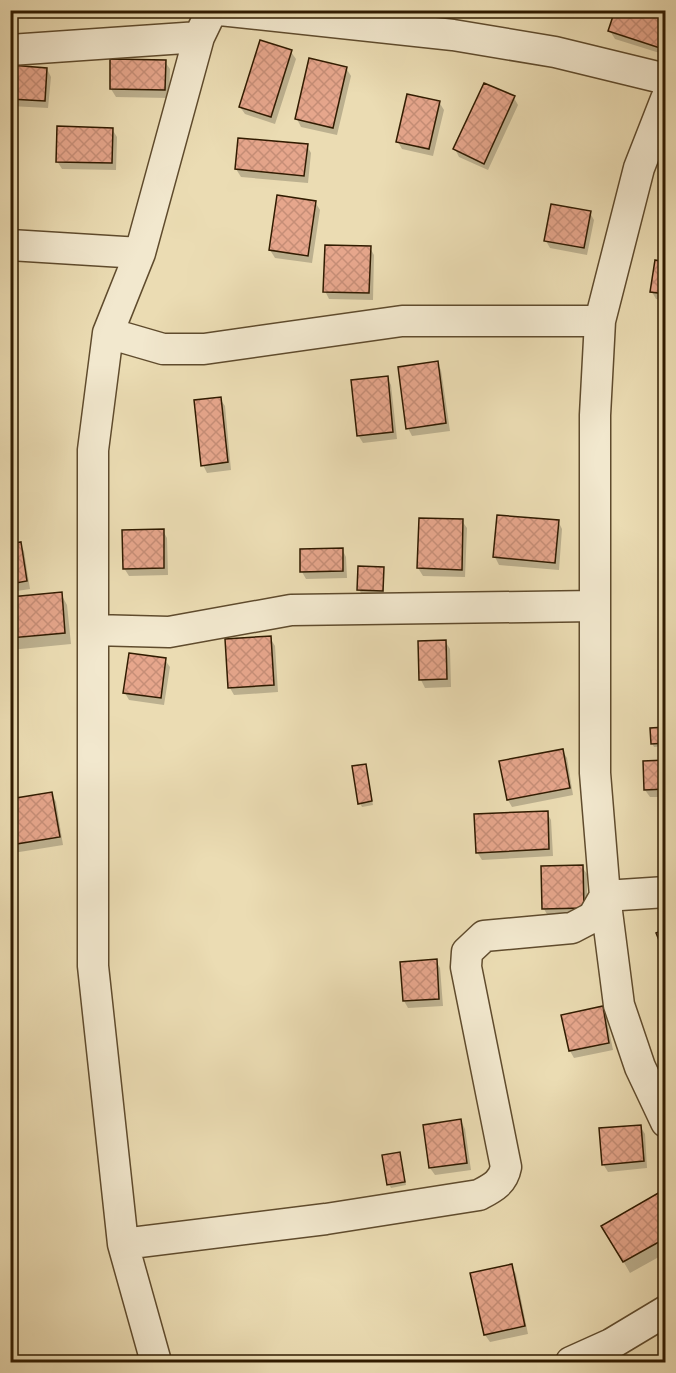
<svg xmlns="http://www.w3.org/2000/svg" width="676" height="1373" font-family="'Libre Caslon Text',serif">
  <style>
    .shadow { fill: #0003 }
    .building { fill: url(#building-cross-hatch); stroke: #301b00; stroke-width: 1.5 }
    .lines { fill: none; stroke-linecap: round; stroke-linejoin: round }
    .minor-casing { stroke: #5f4b2d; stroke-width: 33 }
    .minor { stroke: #f2e8ce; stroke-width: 30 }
  </style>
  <defs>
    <pattern id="building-cross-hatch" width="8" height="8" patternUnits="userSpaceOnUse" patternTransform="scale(1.5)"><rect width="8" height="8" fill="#e6a68c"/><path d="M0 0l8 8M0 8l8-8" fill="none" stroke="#c68e77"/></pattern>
  </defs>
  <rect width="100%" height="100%" fill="#ebdcb3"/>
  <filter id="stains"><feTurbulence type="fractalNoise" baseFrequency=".00333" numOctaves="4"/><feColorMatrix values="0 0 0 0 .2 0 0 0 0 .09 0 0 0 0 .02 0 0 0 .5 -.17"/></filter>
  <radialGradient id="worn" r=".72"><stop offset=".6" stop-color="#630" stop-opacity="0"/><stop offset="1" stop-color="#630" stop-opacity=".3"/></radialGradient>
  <path class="shadow" d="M115 10H159V16H118Z
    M666 10V55L615 39 610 31Z
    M291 52 296 59 275 124 245 114 240 107Z
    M112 60 165 62 170 69 169 98 116 97 111 89Z
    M10 67 47 69 51 77 48 108 10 106Z
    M346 68 351 76 337 135 301 127 297 119Z
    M514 98 518 105 488 170 459 157 455 149Z
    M439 102 444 110 433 156 402 149 398 142Z
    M112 129 117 137 116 170 62 169 57 161Z
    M307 146 311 153 308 183 241 177 236 169Z
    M315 202 320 210 312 263 275 258 270 250Z
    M590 213 594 220 587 255 550 248 546 241Z
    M370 248 374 255 373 300 329 299 325 291Z
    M666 263V301L656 299 652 292Z
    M437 363 441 370 450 431 412 436 408 428Z
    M387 378 391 385 397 439 363 443 358 435Z
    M220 399 225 406 231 470 207 473 203 465Z
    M420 519 462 521 467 528 465 577 423 576 418 568Z
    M558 521 562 529 559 570 499 565 495 557Z
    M163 531 167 538 168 575 129 576 124 568Z
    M20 544 24 551 30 589 10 592V545Z
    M342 549 346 557 347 578 306 579 302 572Z
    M383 568 384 594 361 593 359 589Z
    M61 594 67 605 71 644 10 650V598Z
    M270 638 275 646 278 692 234 695 230 688Z
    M445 641 450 649 451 687 425 688 421 680 419 643Z
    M165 660 170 667 164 705 129 700 125 693Z
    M666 729V746L654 747 652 743Z
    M562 750 567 758 573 795 512 807 508 800Z
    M666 762V797H650L645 790Z
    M365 766 373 805 362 807 360 803Z
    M52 794 56 802 63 845 13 853 10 801Z
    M547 813 551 820 553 856 482 860 477 852Z
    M582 867 587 874V915L548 916 544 909Z
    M436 961 440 968 443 1006 408 1008 404 1001Z
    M602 1008 606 1016 613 1050 574 1058 570 1051Z
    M461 1121 465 1129 471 1170 435 1175 430 1168 425 1126Z
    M640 1126 645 1134 647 1168 608 1172 603 1164Z
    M399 1153 406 1185 391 1188 389 1184Z
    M666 1203V1253L630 1273 603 1226Z
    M511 1266 516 1274 528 1334 490 1342 485 1335 472 1274Z"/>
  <path class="building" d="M615 10H666L663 49 608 31Z
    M260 40 292 50 271 117 239 107Z
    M309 58 347 67 333 128 295 119Z
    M110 59 166 60 165 90 110 89Z
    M10 65 47 68 45 101 10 99Z
    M484 83 515 96 484 164 453 149Z
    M407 94 440 101 429 149 396 142Z
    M57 126 113 128 112 163 56 162Z
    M238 138 308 144 304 176 235 169Z
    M277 195 316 201 308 256 269 250Z
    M551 204 591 211 584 248 544 241Z
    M325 245 371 246 369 293 323 292Z
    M655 260 666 262V294L650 292Z
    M438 361 446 423 406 429 398 367Z
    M388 376 393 432 357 436 351 380Z
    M221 397 228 462 201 466 194 400Z
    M497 515 559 520 555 563 493 557Z
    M419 518 463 519 462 570 417 568Z
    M164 529V568L123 569 122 530Z
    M21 542 27 581 10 584V544Z
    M343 548V571L300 572V549Z
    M358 566 384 567 383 591 357 590Z
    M62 592 65 633 10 638V597Z
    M271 636 274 685 228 688 225 639Z
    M446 640 447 679 419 680 418 641Z
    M129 653 166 658 161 698 123 693Z
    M666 727V743L651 744 650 728Z
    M563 749 570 788 507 800 499 761Z
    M666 760V789L644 790 643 761Z
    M366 764 372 801 358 804 352 766Z
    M52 792 60 837 10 845V799Z
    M548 811 549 849 476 853 474 814Z
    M583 865 584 908 542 909 541 866Z
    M666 929V957L656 933Z
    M437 959 439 999 403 1001 400 962Z
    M603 1006 609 1043 569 1051 561 1015Z
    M461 1119 467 1163 429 1168 423 1125Z
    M641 1125 644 1161 602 1165 599 1128Z
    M400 1152 405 1182 387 1185 382 1155Z
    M660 1192 666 1200V1238L623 1262 601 1226Z
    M512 1264 525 1326 484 1335 470 1273Z"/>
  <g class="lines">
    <g class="minor-casing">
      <path id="minor" d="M220 10 453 35 555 52 666 79
        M10 50 199 37
        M666 99 639 168 600 321 595 415V773L605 896 619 1005 640 1067 666 1122
        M10 245 140 253
        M108 333 163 349H204L402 321H600
        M93 630 169 632 291 610 595 606
        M605 896 666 892
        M123 1244 326 1219 479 1195C492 1188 503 1183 506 1167L466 967 467 952 484 936 572 928 593 917 605 896
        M156 1362 123 1244 93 966V450L108 333 140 253 199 37 212 10
        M571 1362 611 1344 666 1311"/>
    </g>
    <use href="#minor" class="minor"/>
  </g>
  <rect width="676" height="1373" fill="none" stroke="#ebdcb3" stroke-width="36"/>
  <rect x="12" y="12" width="652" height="1349" fill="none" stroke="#301b00" stroke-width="3"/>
  <rect x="18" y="18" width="640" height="1337" fill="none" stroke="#301b00" stroke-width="1.5"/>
  <rect width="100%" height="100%" filter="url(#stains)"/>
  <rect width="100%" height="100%" fill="url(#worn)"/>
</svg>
